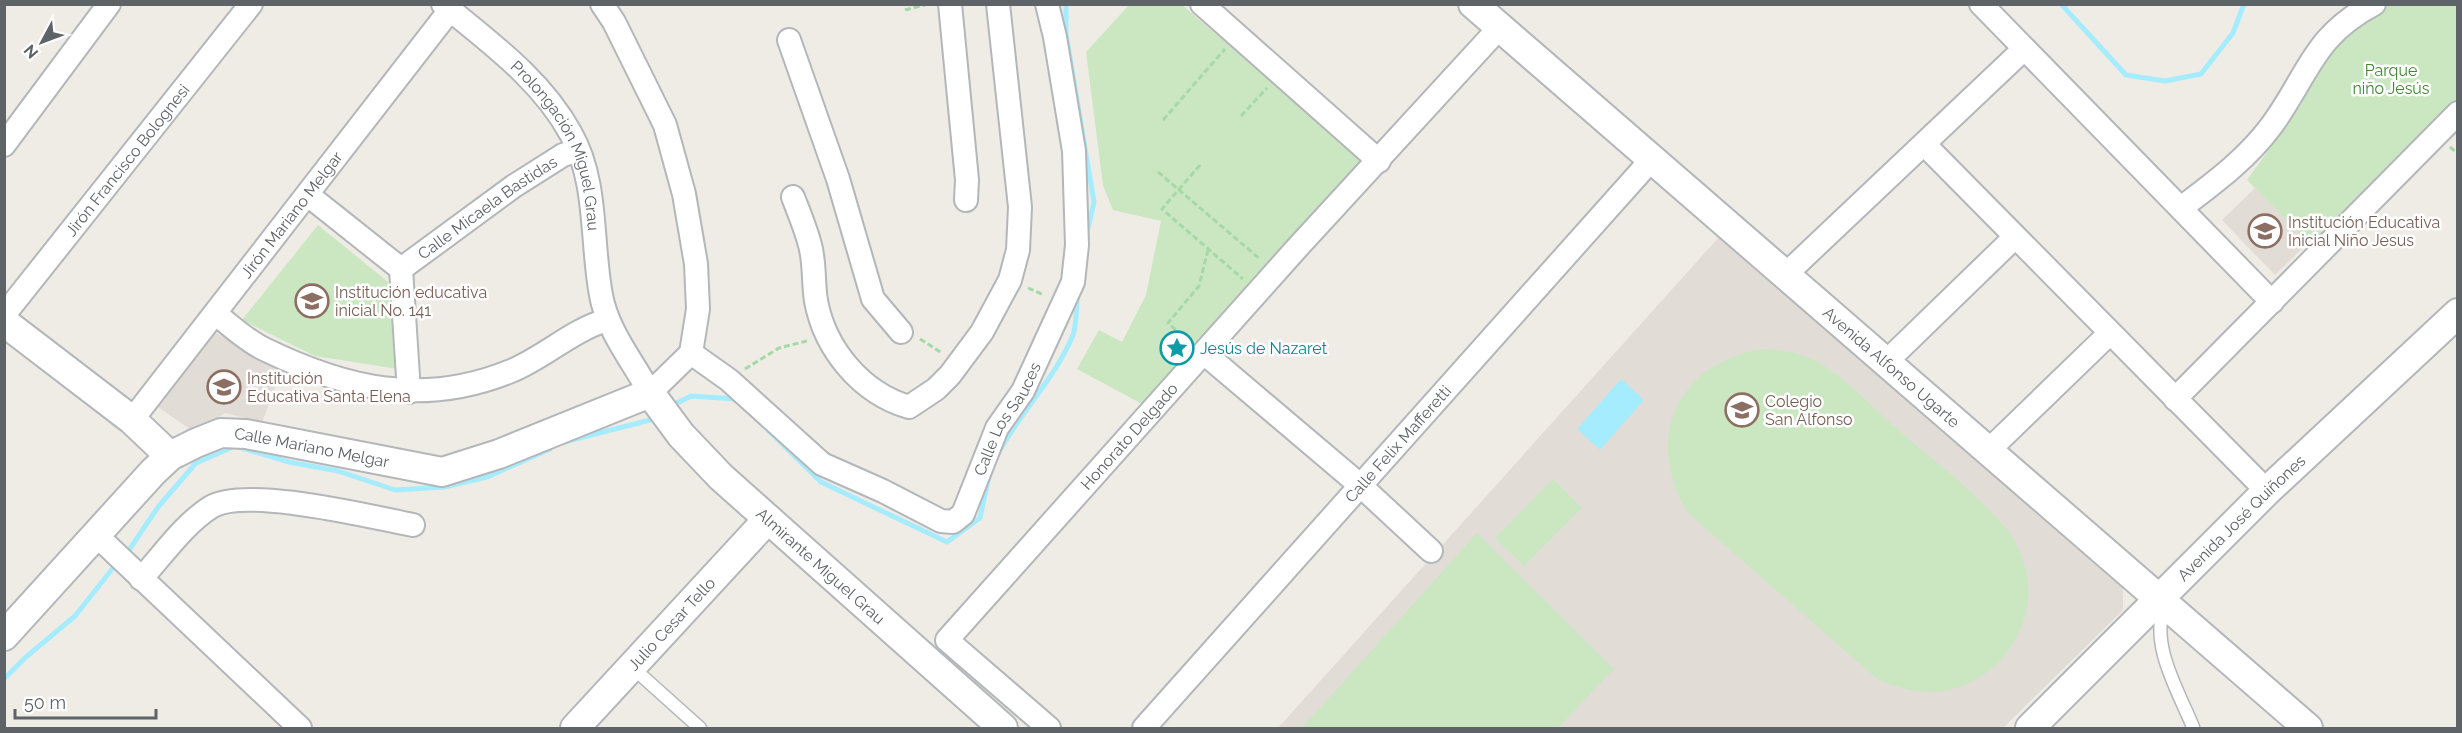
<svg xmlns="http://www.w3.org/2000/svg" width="2462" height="733" font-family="Raleway,sans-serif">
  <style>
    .education { fill: #e2dcd6 }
    .green { fill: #cae7c2 }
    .water { fill: #a6ecff }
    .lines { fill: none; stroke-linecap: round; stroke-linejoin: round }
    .stream { stroke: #a6ecff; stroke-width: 5 }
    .service-casing { stroke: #b3b7ba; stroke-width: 15 }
    .minor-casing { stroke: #b3b7ba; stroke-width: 26 }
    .tertiary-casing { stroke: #b3b7ba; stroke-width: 32 }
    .path { stroke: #a5d9a7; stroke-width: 3; stroke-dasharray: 6 3; stroke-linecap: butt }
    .service { stroke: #fff; stroke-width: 12 }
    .minor { stroke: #fff; stroke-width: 22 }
    .tertiary { stroke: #fff; stroke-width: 28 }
    .labels { text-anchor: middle; stroke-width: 5; stroke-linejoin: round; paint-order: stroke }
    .park-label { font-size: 16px; fill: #438535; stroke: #fff }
    .street-label { font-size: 16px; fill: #5d6366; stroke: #fff }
    .education-label { font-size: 16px; fill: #785e54; stroke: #fff; text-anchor: start }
    .culture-label { font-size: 16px; fill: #0d838f; stroke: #fff; text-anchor: start }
  </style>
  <rect width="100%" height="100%" fill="#efebe5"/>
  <path class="education" d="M2255 188 2309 242 2275 275 2222 220Z
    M1719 237 2123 584V610L2003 728H1278Z
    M214 332 283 368 262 422 225 413 194 432 158 407Z"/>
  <path class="green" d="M1129 5H1182L1363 160 1144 405 1077 369 1099 330 1122 342 1146 295 1161 221 1113 210 1103 185 1086 52Z
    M2388 5H2457V107L2314 248 2247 180 2301 105 2327 52 2349 27Z
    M318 225 393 286 398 369 315 356 242 320Z
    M1761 349C1781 350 1800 352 1818 362 1846 378 1870 405 1894 426 1931 459 1974 490 2005 527 2014 537 2020 550 2024 563 2043 623 1997 689 1934 692 1913 693 1896 687 1877 679L1688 513C1643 440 1676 364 1761 349Z
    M1553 479 1582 508 1524 566 1495 538Z
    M1477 533 1614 669 1558 728H1302Z"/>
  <path class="water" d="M1621 379 1644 400 1600 450 1577 429Z"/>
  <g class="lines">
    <path class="stream" d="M1066 4V34L1094 202 1086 237
      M2061 4 2126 75 2165 81 2201 74 2233 33 2244 4
      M671 406 691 396 737 399
      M754 416 821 482 947 542 980 518 989 476
      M564 442 654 419
      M998 454C1020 412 1055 379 1073 335 1077 323 1076 306 1078 293
      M127 553 158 507 196 463 235 446 289 462 338 471 395 490 444 487 487 477 550 449
      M4 679 26 657 75 616 113 568"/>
    <g class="service-casing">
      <path id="service" d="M2165 604C2149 644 2178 690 2193 727
        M632 667 700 728"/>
    </g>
    <g class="minor-casing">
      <g id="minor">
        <path id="s1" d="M443 4C489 42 542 80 571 134 598 181 591 243 601 295 607 330 633 362 650 393L691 353 698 309 696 264 684 194 665 125 614 22 602 4"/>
        <path d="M950 4 967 180 966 200"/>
        <path d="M1202 4 1379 161"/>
        <path d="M1981 4 2272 302"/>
        <path d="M789 40 838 179 873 299 901 332"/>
        <path d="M1924 144 2267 491"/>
        <path d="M4 145 109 4"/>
        <path d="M308 195 401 269 409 392"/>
        <path d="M793 197C799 213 806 229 810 245 815 263 813 282 816 301 825 349 861 393 909 407L936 389 950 375 982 332 1010 280 1018 250 1020 207 998 4"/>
        <path d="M2181 208C2214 183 2247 159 2272 125 2309 74 2313 36 2374 4"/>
        <path id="s2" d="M401 269 514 186 563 155 578 150"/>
        <path d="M1785 275 2024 49"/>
        <path d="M216 314C231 326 247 341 264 349 346 389 423 407 511 371 545 357 572 330 607 320"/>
        <path id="s3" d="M4 315 251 4"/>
        <path id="s4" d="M691 353 729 380 822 464 883 491 941 521 953 522 963 514 997 428 1023 391 1073 282 1077 245 1074 151 1055 37 1047 4"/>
        <path d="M1204 353 1361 486 1431 551"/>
        <path d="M1886 362 2015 237"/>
        <path d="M2175 399 2458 113"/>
        <path id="s5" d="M132 420 450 10"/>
        <path d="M1989 450 2110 333"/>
        <path d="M95 534 300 728"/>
        <path d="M141 579C162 556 184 524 211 507 246 486 371 517 413 525"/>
        <path id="s6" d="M1049 728 947 640 1297 248 1500 27"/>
        <path id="s7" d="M1144 728 1652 159"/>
      </g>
    </g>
    <g class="tertiary-casing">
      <g id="tertiary">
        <path id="s8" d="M1473 4 2308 728"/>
        <path d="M4 322 132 420 170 456"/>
        <path id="s9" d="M4 636 153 472 170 456 196 443 221 433 246 434 442 472 499 454 650 393 681 435 721 477 1003 728"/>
        <path id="s10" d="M575 728 768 519"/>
        <path id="s11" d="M2030 728 2267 491 2458 313"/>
      </g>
    </g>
    <path class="path" d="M905 10 928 4
      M1241 116 1267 88
      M1163 120 1225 49
      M2450 147 2458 154
      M1200 165 1162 209 1243 279
      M1158 172 1260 259
      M1028 288 1044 295
      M920 339 942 353
      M1189 342 1168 323 1199 286 1208 250
      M745 369 779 348 807 341"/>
    <use href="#service" class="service"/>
    <use href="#minor" class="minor"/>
    <use href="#tertiary" class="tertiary"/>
  </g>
  <defs>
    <g id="school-ring" transform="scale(1.725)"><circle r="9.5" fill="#fff" stroke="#8d6e63" stroke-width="1.5"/><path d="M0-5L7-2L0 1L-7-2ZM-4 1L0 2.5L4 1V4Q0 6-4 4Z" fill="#8d6e63"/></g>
    <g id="sight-ring" transform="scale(1.725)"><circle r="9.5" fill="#fff" stroke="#0f9aa8" stroke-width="1.5"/><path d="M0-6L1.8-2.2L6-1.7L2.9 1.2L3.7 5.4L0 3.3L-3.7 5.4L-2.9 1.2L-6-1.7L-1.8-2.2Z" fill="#0f9aa8"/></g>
  </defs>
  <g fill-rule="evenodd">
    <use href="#school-ring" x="2265" y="231"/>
    <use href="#school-ring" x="312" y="301"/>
    <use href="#sight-ring" x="1177" y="348"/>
    <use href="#school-ring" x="224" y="387"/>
    <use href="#school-ring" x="1742" y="410"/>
  </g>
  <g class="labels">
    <g class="park-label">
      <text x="2391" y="76">Parque<tspan x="2391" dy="18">niño Jesús</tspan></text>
    </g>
    <g class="street-label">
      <text dy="6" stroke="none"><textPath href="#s1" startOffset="188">Prolongación Miguel Grau</textPath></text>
      <text dy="6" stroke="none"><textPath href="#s3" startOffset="198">Jirón Francisco Bolognesi</textPath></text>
      <text dy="6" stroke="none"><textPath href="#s2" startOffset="106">Calle Micaela Bastidas</textPath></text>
      <text dy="6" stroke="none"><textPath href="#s5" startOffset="260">Jirón Mariano Melgar</textPath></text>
      <text dy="6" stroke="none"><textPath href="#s8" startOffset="554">Avenida Alfonso Ugarte</textPath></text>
      <text dy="6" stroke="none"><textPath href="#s4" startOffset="434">Calle Los Sauces</textPath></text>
      <text dy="6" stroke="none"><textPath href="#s6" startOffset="408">Honorato Delgado</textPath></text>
      <text dy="6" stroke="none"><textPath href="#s7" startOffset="381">Calle Felix Mafferetti</textPath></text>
      <text dy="6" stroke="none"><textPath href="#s9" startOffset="393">Calle Mariano Melgar</textPath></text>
      <text dy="6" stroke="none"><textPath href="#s11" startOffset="298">Avenida José Quiñones</textPath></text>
      <text dy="6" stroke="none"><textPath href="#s9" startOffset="992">Almirante Miguel Grau</textPath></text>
      <text dy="6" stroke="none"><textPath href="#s10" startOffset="142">Julio Cesar Tello</textPath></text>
    </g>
    <g class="education-label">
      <text x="2288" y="228">Institución Educativa<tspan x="2288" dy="18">Inicial Niño Jesus</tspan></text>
      <text x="335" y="298">Institución educativa<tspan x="335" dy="18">inicial No. 141</tspan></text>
      <text x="247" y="384">Institución<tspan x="247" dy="18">Educativa Santa Elena</tspan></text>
      <text x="1765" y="407">Colegio<tspan x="1765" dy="18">San Alfonso</tspan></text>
    </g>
    <g class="culture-label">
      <text x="1200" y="354">Jesús de Nazaret</text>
    </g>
  </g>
  <rect width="2462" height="733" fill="none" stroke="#5d6366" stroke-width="12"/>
  <g transform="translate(42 42) rotate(229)" stroke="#ffffff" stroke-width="4.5" paint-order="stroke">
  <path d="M0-4.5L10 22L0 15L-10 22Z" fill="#5d6366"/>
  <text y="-9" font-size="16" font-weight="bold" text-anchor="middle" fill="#5d6366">N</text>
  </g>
  <path d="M15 709v9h141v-9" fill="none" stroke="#5d6366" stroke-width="3"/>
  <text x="24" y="709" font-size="18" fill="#5d6366" stroke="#ffffff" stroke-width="4.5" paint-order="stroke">50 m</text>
</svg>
